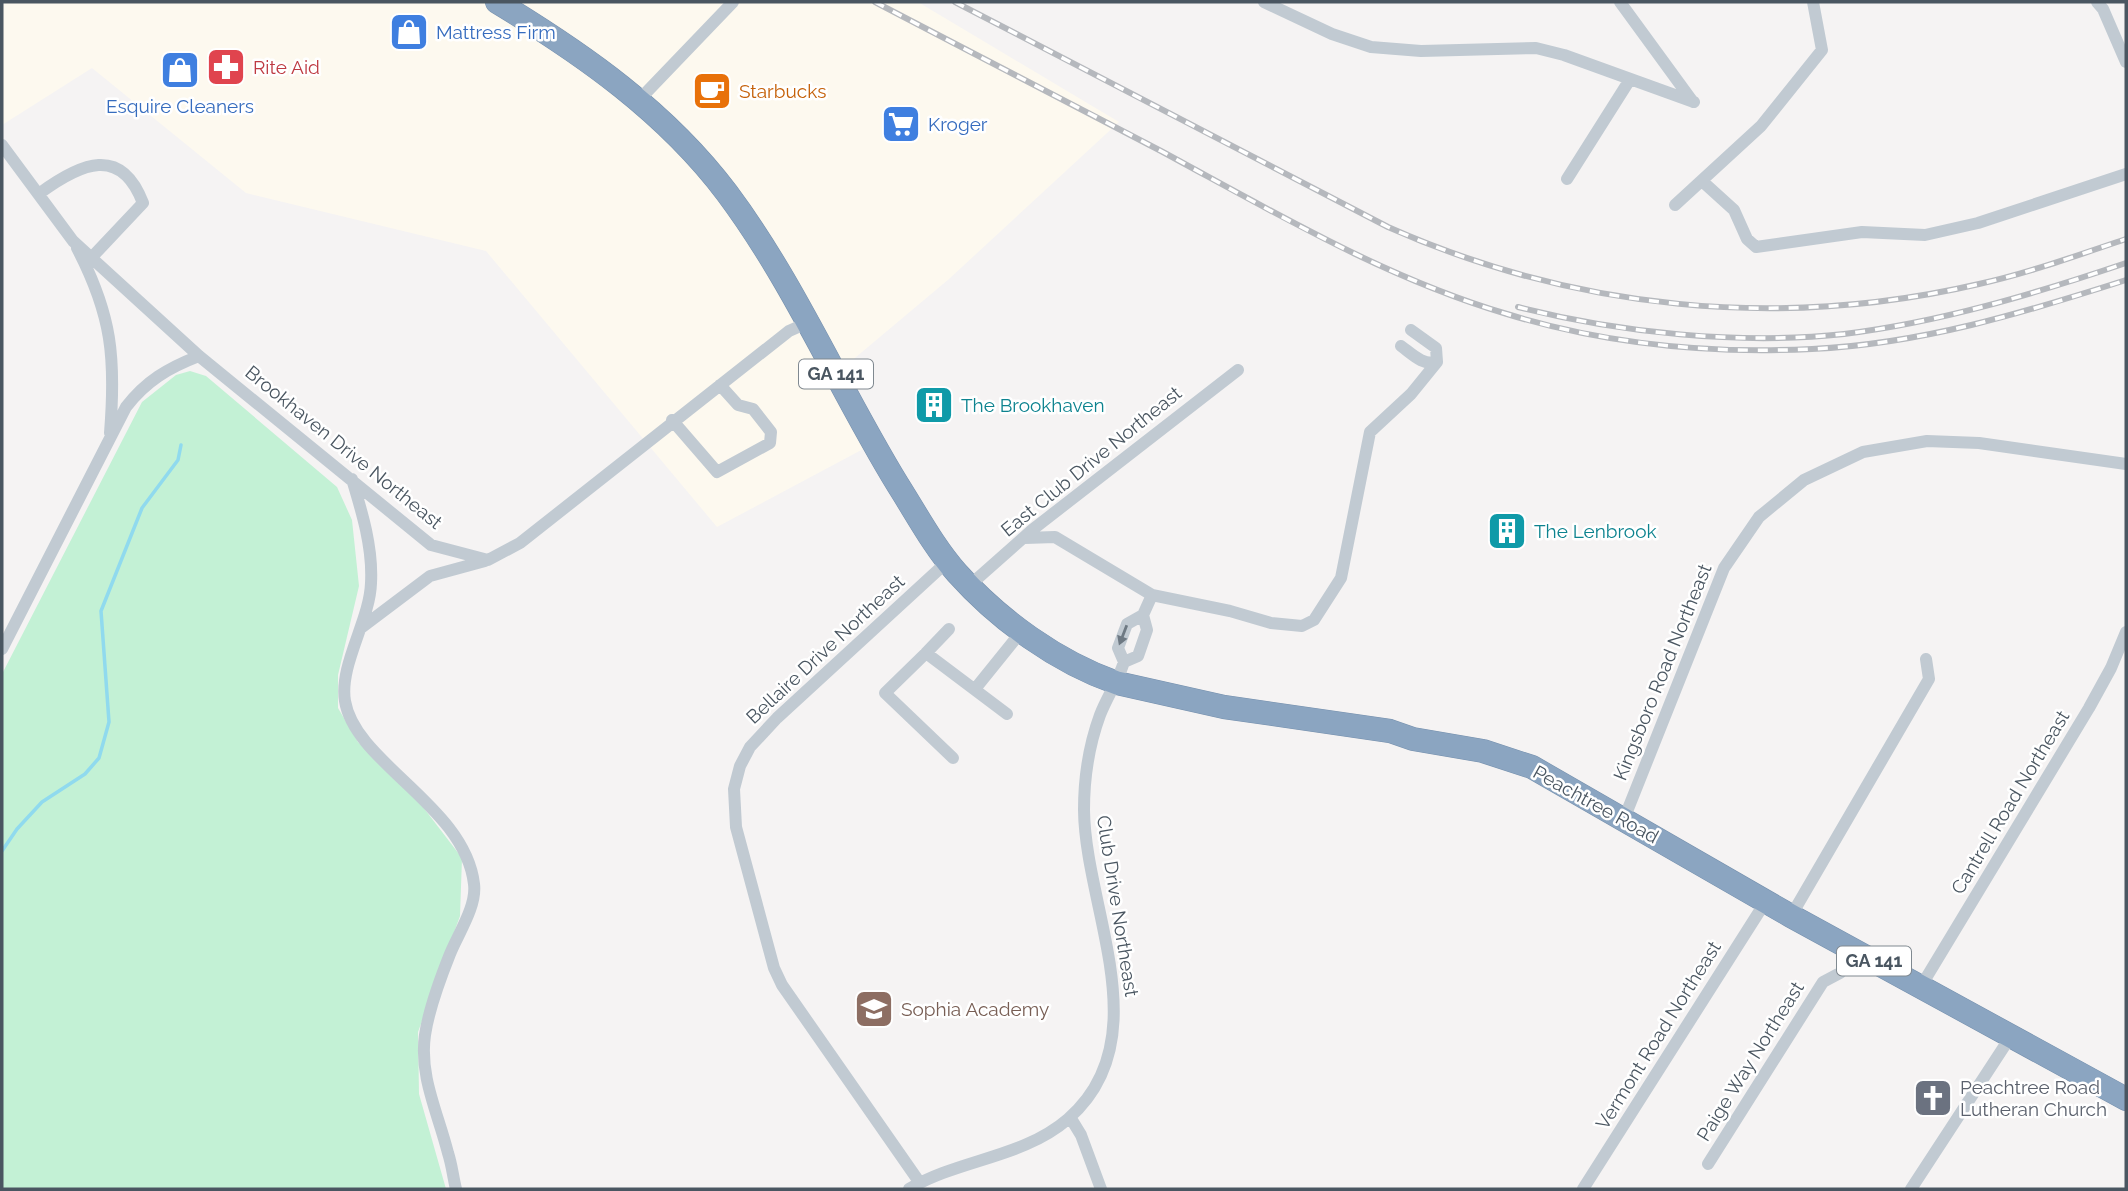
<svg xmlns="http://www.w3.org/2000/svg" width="2128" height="1191" font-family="Raleway,sans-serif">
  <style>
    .commercial { fill: #fdf9ef }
    .green { fill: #c3f1d5 }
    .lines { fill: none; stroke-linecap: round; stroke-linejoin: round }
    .stream { stroke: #90daee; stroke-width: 3.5 }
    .highway-casing { stroke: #7690ad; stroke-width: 24 }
    .street { stroke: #c1cad2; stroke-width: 12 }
    .highway { stroke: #8ba5c1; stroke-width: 23 }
    .rail-casing { stroke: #b5b8bd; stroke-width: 6 }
    .rail { stroke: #fff; stroke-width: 3.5; stroke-dasharray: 10; stroke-linecap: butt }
    .oneway { fill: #6e7983 }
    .labels { text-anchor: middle; stroke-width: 5; stroke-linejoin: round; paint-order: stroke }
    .shield { fill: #fff; stroke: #808990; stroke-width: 2 }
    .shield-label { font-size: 18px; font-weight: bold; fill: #4a5661 }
    .shop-label { font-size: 19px; fill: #366cbe; stroke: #fff; text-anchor: start }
    .health-label { font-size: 19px; fill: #be3a42; stroke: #fff; text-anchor: start }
    .food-label { font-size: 19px; fill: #c56008; stroke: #fff; text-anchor: start }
    .culture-label { font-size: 19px; fill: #0d838f; stroke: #fff; text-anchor: start }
    .street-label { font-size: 19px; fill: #4a5661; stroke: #fff }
    .education-label { font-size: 19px; fill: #785e54; stroke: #fff; text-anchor: start }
    .worship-label { font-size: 19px; fill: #5b616d; stroke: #fff; text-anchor: start }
  </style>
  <rect width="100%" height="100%" fill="#f5f3f3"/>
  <path class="commercial" d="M2 2H918L1119 122 949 279 837 373 867 447 717 527 486 251 246 193 92 68 2 125Z"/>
  <path class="green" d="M190 371 206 376 337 487 352 520 359 586 338 675V708L358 742 423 807 462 858 460 916 418 1032 419 1094 446 1189H2V674L142 402 176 375Z"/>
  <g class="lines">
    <path class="stream" d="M2 851 17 829 42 802 85 774 99 758 109 722 101 611 142 508 178 460 181 445"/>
    <g class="highway-casing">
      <path id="highway" d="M497 2C583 54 666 112 727 193 795 284 839 389 898 485 917 515 934 547 957 573 999 620 1057 662 1117 683L1224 707 1390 731 1413 739 1483 751 1532 767 1791 916 2126 1099"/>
    </g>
    <path class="street" d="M1264 2 1332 34 1371 47 1421 51 1536 48 1564 55 1694 102
      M1620 2 1693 102
      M2097 2 2103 9 2126 62
      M639 100 733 2
      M2 145 73 241 199 356 431 545 488 560 520 543 789 331 807 323
      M1567 179 1629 81
      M1702 181 1734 210 1747 239 1756 247 1862 232 1925 235 1978 223 2126 174
      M40 193C81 163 121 145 143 203L92 257
      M1675 205 1761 126 1822 50 1813 2
      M77 248C112 315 116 358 110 433
      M1401 346C1412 354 1423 366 1437 362
      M672 420 717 472 770 443 771 432 753 409 738 405 720 385
      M352 479C362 512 373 548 371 583 370 620 339 665 345 701 355 763 465 806 474 884 477 906 458 934 450 954 440 979 429 1008 425 1035 419 1076 438 1113 448 1153 452 1165 453 1177 456 1189
      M1025 538 1055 537 1152 595 1230 611 1271 623 1302 626 1314 620 1341 578 1370 432 1411 394 1437 362 1436 348 1411 330
      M970 585 1032 530 1238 370
      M361 628 430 576 485 561
      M949 629 926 653 1007 714
      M2 649 126 407C146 381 168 368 199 356
      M926 653 885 693 953 758
      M1124 662 1138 656 1147 630 1143 615
      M975 689 1021 632
      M1624 819 1724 568 1759 517 1804 480 1863 452 1927 441 1979 443 2126 464
      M1791 916 1929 679 1926 659
      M1920 988 2089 708 2111 668 2126 632
      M1070 1117 1081 1135 1101 1189
      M1708 1164 1823 982 1840 973 1855 951
      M920 1183 782 985 774 968 736 827 734 789 740 766 750 747 777 718 948 561
      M909 1189C959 1159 1023 1158 1068 1119 1160 1039 1085 909 1084 810 1084 778 1089 745 1100 715 1107 697 1118 681 1124 662L1118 648 1127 624 1143 615 1152 595
      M1583 1189 1766 901
      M1911 1189 2011 1036"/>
    <use href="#highway" class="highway"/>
    <g class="rail-casing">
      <path id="rail" d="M875 2C970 52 1066 101 1161 151 1272 211 1385 278 1507 314 1605 344 1710 354 1812 349 1921 344 2023 313 2126 280
        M955 2 1388 227C1575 310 1780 330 1979 284 2029 273 2078 255 2126 239
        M1518 307C1619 333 1741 345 1844 334 1941 322 2034 294 2126 263"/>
    </g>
    <use href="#rail" class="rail"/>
  </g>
  <defs><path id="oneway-solid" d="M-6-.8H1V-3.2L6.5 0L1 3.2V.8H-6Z" transform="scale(1.75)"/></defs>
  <use class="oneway" href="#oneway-solid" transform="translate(1123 635) rotate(111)"/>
  <defs>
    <g id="shop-square" transform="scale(2.0125)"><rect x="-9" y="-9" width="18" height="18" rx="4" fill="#3f7fe0" stroke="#fff"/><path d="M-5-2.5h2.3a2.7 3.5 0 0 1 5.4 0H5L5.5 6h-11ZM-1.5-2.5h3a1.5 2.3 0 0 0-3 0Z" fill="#fff"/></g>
    <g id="pharmacy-square" transform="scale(2.0125)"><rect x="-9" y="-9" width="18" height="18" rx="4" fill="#e0444e" stroke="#fff"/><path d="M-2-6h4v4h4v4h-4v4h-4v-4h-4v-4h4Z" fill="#fff"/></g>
    <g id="cafe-square" transform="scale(2.0125)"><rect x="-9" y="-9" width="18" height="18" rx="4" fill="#e8710a" stroke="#fff"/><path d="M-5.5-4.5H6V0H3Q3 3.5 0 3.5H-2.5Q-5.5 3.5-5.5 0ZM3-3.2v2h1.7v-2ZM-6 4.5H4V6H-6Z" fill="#fff"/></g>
    <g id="supermarket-square" transform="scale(2.0125)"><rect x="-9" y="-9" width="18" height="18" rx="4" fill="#3f7fe0" stroke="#fff"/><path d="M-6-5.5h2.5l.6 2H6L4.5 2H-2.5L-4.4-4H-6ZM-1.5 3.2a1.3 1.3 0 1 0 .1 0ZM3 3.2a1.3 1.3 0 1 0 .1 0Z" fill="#fff"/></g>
    <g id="building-square" transform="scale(2.0125)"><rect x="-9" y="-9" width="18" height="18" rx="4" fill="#0f9aa8" stroke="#fff"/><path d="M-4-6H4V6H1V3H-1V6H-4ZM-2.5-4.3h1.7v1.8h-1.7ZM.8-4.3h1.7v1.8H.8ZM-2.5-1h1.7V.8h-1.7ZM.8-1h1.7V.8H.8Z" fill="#fff"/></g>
    <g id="school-square" transform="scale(2.0125)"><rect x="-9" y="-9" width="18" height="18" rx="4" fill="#8d6e63" stroke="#fff"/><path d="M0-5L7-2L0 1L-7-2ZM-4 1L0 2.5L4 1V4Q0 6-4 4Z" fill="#fff"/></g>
    <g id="church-square" transform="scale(2.0125)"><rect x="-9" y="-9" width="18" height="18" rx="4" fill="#6b7280" stroke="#fff"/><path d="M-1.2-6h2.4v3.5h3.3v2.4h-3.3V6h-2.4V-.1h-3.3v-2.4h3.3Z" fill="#fff"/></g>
  </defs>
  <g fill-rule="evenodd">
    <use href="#shop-square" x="409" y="32"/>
    <use href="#pharmacy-square" x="226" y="67"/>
    <use href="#shop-square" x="180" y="70"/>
    <use href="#cafe-square" x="712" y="91"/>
    <use href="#supermarket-square" x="901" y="124"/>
    <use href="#building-square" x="934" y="405"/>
    <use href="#building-square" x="1507" y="531"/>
    <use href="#school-square" x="874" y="1009"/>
    <use href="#church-square" x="1933" y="1098"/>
  </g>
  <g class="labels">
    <g class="shield">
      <rect x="799" y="359.5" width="74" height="29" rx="5"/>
      <rect x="1837" y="946.5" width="74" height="29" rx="5"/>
    </g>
    <g class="shield-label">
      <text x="836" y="380">GA 141</text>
      <text x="1874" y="967">GA 141</text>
    </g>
    <g class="shop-label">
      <text x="436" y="39">Mattress Firm</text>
      <text x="180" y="113" text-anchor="middle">Esquire Cleaners</text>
      <text x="928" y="131">Kroger</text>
    </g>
    <g class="health-label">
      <text x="253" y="74">Rite Aid</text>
    </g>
    <g class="food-label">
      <text x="739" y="98">Starbucks</text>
    </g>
    <g class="culture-label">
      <text x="961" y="412">The Brookhaven</text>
      <text x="1534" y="538">The Lenbrook</text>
    </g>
    <g class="street-label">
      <text transform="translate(344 447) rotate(39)" y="7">Brookhaven Drive Northeast</text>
      <text transform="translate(1091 461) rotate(-39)" y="7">East Club Drive Northeast</text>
      <text transform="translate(825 649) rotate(-43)" y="7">Bellaire Drive Northeast</text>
      <text transform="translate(1662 672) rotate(-68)" y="7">Kingsboro Road Northeast</text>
      <text transform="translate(2010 802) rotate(-59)" y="7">Cantrell Road Northeast</text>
      <text transform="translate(1596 804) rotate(29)" y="7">Peachtree Road</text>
      <text transform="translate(1118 906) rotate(81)" y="7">Club Drive Northeast</text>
      <text transform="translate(1658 1035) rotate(-58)" y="7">Vermont Road Northeast</text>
      <text transform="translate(1750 1061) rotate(-58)" y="7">Paige Way Northeast</text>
    </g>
    <g class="education-label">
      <text x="901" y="1016">Sophia Academy</text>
    </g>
    <g class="worship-label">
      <text x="1960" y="1094">Peachtree Road<tspan x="1960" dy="22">Lutheran Church</tspan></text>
    </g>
  </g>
  <rect width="2128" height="1191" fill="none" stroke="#4a5661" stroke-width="7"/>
</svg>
